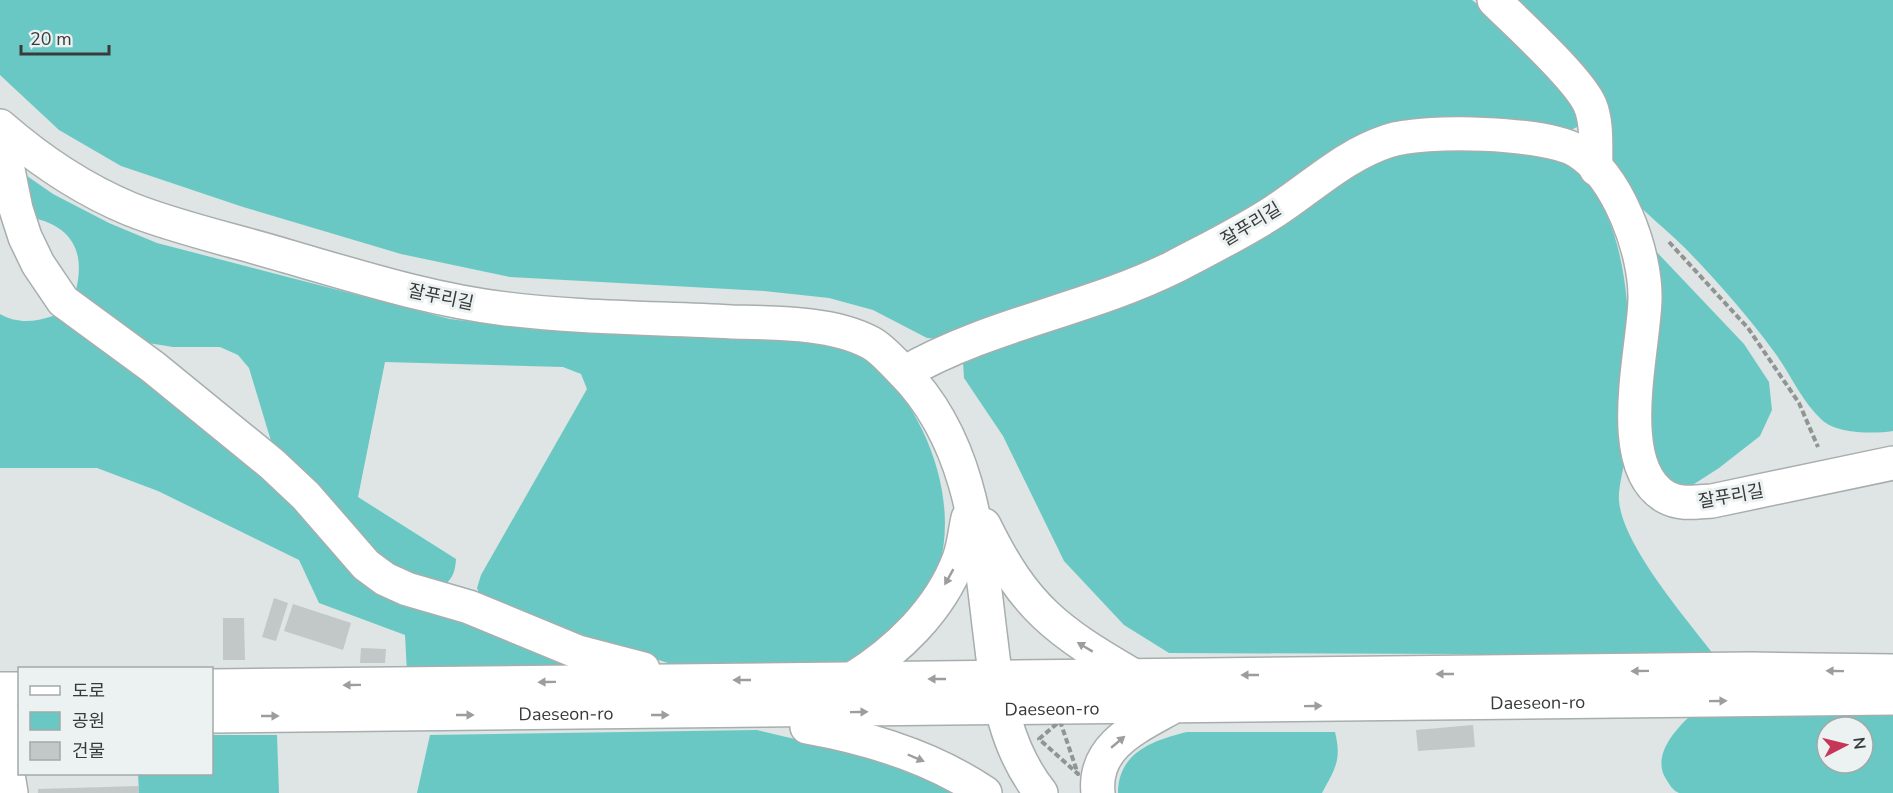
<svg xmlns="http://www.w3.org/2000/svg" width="1893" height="793" font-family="'Nunito Sans','Noto Sans KR',sans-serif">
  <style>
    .green { fill: #6ac8c4; fill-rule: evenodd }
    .building { fill: #c1c8c7 }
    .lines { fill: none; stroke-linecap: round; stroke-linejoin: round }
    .minor-casing { stroke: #a7aead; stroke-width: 36 }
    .path { stroke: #909594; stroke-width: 4; stroke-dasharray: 6 3; stroke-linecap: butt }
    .minor { stroke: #fff; stroke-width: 33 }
    .oneway { fill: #9c9d9c }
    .labels { text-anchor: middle; stroke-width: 6; stroke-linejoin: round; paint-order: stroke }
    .street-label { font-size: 18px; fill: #383b3a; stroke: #ebf2f1 }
  </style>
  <rect width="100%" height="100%" fill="#dee5e4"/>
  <path class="green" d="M0 0H1472L1510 29 1582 116 1577 127 1567 132 1449 122 1209 239 943 339 927 338 873 310 829 298 764 291 510 277 401 254 243 207 121 166 59 130 0 75Z
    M1506 0H1893V431C1874 434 1837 434 1822 420 1802 402 1791 375 1775 353 1748 316 1717 281 1685 248 1656 219 1624 199 1606 161Z
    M1429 144C1466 147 1542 146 1572 165 1577 167 1581 174 1584 178 1640 242 1631 375 1625 455 1624 470 1618 486 1619 501 1623 546 1686 618 1714 655L1169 653 1124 625 1064 561 1003 436 964 378 963 362 1389 153Z
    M17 169 53 194 109 223 157 243 450 319 538 330 830 341C844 348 864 354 875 364 937 424 970 530 922 607 916 617 903 625 894 632 876 648 867 655 844 662L683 668 483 602 477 588 481 575 587 389 581 374 563 367 385 362 358 497 456 559C455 575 451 582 437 589L393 577 287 466 271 441 249 368 238 355 220 347H173L148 343 129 333 76 290C86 249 70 225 29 217Z
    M1651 246 1744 344 1769 382 1772 410 1760 436 1719 468 1691 486H1673L1656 473 1647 446Z
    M0 314C18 324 34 322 53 316L90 333 271 472 327 532 608 671 407 673 405 635 319 603 299 560 158 491 97 468H0Z
    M1893 713V793H1679C1672 790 1670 785 1666 779 1652 757 1673 732 1689 717ZM1827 727H1863V763H1827Z
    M757 730 900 764 961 793H417L430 735Z
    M1187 732H1335C1342 760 1335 769 1322 793H1118C1118 752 1154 740 1187 732Z
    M212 735H277L279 793H139L138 774H212Z"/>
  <path class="building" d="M274 598 288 603 276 641 262 637Z
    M293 604 351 623 343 650 284 631Z
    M223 618H244L245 660H223Z
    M361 648 386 649 385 663H360Z
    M1473 725 1475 747 1418 751 1416 730Z
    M139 786V793H38V789Z"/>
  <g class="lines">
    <g class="minor-casing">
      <g id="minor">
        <path d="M1494 0C1517 23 1579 79 1590 105 1598 124 1595 149 1596 169"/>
        <path d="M0 126C39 160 82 189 130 209 177 228 237 241 286 256 359 277 431 300 506 309 580 318 657 318 732 322 774 323 833 322 871 343 882 349 893 362 902 371 974 443 979 546 991 641 997 695 1006 749 1041 793"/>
        <path d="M0 130 16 209 25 237 38 264 63 301 153 367 272 464 306 496 366 565 385 579 407 589 469 607 578 652 643 669"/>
        <path d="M904 373C989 324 1087 310 1174 267 1208 249 1243 232 1275 211 1313 186 1345 155 1388 141 1424 129 1545 132 1577 151 1618 176 1646 252 1645 299 1644 350 1612 466 1666 497 1680 505 1696 502 1712 501L1893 463"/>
        <path d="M984 525C1025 609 1057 631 1136 677"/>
        <path d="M852 679C897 651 940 610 959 559 964 546 965 531 968 518"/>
        <path d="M212 686 1751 669 1893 671"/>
        <path d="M0 689H20"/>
        <path id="s1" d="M212 716C772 714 1332 705 1893 698"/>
        <path d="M5 717V756L11 793"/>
        <path d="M807 727C869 738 932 757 985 793"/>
        <path d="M1098 793C1093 747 1135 728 1169 709"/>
      </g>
    </g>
    <path class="path" d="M1669 242 1748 328 1799 403 1818 447
      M1060 721 1078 774 1039 739Z"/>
    <use href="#minor" class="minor"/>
  </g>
  <defs><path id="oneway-solid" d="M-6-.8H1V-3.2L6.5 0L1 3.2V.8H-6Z" transform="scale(1.5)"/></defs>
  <g class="oneway">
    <use href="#oneway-solid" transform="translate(949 577) rotate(119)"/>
    <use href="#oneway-solid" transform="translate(1085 647) rotate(-149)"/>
    <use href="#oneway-solid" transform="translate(1640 671) rotate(179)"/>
    <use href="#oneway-solid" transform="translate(1835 671) rotate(-179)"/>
    <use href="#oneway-solid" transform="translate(1445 674) rotate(180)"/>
    <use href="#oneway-solid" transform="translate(1250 675) rotate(180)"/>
    <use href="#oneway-solid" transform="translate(937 679) rotate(180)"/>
    <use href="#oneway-solid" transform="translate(742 680) rotate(180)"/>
    <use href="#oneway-solid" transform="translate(547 682) rotate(179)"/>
    <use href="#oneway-solid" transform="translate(352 685) rotate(179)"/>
    <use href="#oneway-solid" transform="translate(1718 701) rotate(-1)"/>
    <use href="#oneway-solid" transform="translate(1313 706) rotate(-1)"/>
    <use href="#oneway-solid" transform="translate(859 712) rotate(-1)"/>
    <use href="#oneway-solid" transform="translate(465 715)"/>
    <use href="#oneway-solid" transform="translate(660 715)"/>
    <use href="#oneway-solid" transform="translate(270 716)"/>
    <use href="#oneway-solid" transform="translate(1118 742) rotate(-40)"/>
    <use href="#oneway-solid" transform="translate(916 758) rotate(23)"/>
  </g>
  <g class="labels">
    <g class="street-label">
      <text transform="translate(1251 224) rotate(-31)" y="6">잘푸리길</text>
      <text transform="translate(441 297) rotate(12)" y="6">잘푸리길</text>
      <text transform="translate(1731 496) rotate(-10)" y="6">잘푸리길</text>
      <text dy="6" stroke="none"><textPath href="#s1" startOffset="1326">Daeseon-ro</textPath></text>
      <text dy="6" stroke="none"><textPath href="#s1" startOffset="840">Daeseon-ro</textPath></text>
      <text dy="6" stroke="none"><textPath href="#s1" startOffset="354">Daeseon-ro</textPath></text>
    </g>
  </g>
  <rect x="18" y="667" width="195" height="108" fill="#ebf2f1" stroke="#a3a9a8" stroke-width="1.5"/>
  <rect x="30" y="686" width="30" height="9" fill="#ffffff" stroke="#a3a9a8" stroke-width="1.5"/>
  <text x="72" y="697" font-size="18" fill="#383b3a">도로</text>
  <rect x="30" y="712" width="30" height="18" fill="#6ac8c4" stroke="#a3a9a8" stroke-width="1.5"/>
  <text x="72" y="727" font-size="18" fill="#383b3a">공원</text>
  <rect x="30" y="742" width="30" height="18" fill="#c1c8c7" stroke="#a3a9a8" stroke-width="1.5"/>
  <text x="72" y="757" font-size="18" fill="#383b3a">건물</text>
  <g transform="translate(1845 745) rotate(83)"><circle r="28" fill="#ebf2f1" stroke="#a3a9a8" stroke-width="1.5"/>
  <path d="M0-4.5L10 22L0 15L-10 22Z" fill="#c63757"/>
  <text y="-9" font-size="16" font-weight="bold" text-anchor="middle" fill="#383b3a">N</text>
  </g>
  <path d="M21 45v9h88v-9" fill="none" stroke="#383b3a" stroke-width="3"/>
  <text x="30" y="45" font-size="18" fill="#383b3a" stroke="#ebf2f1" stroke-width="4.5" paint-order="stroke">20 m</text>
</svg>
